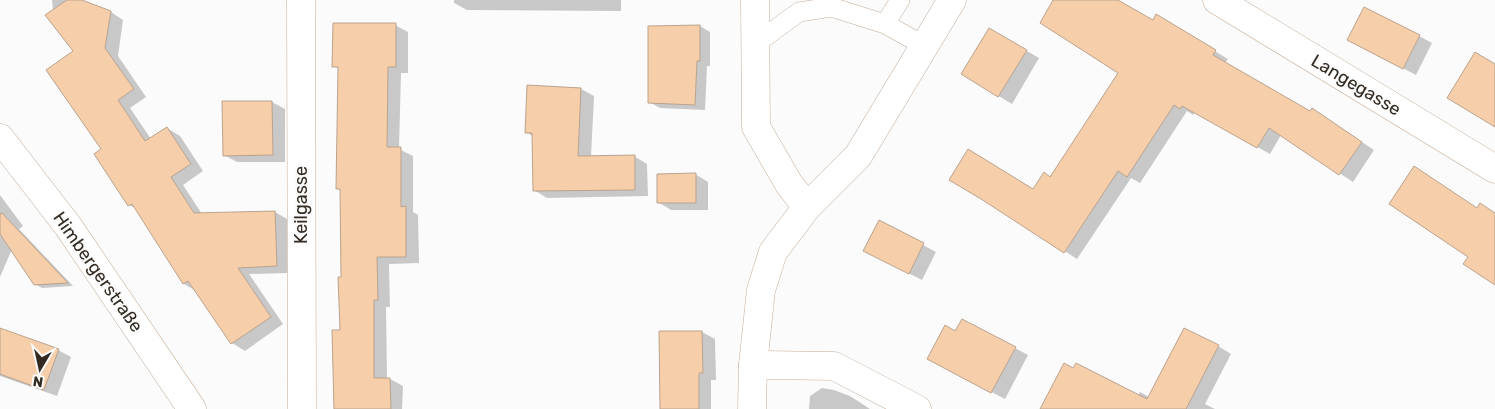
<svg xmlns="http://www.w3.org/2000/svg" width="1495" height="409" font-family="Rubik,sans-serif">
  <style>
    .shadow { fill: #0003 }
    .building { fill: #f6cea9; stroke: #baa38f }
    .lines { fill: none; stroke-linecap: round; stroke-linejoin: round }
    .service-casing { stroke: #c4ad99; stroke-width: 20 }
    .minor-casing { stroke: #c4ad99; stroke-width: 29 }
    .tertiary-casing { stroke: #c4ad99; stroke-width: 29 }
    .service { stroke: #fff; stroke-width: 19 }
    .minor { stroke: #fff; stroke-width: 28 }
    .tertiary { stroke: #fff; stroke-width: 28 }
    .labels { text-anchor: middle; stroke-width: 4; stroke-linejoin: round; paint-order: stroke }
    .street-label { font-size: 18px; fill: #332a21; stroke: #fbfbfb }
  </style>
  <rect width="100%" height="100%" fill="#fbfbfb"/>
  <path class="shadow" d="M52 0H79L111 12 123 20 118 56 146 97 130 108 151 139 167 128 180 136 203 171 183 185 202 214 275 212 287 219 289 273 249 274 283 324 245 351 232 343 196 291 184 284 137 209 129 205 103 150 75 52 53 11Z
    M454 0H621V11L467 10 454 3Z
    M1055 0H1116L1153 21 1156 16 1228 59 1225 63 1310 112 1324 117 1374 150 1353 182 1281 135 1270 154 1195 112 1193 115 1187 111 1140 183 1131 178 1077 259 982 198 1033 190 1051 178 1120 73Z
    M395 25 408 32V73H401L399 149 413 156V212L418 215 419 263 389 264 390 307H386L387 379H390L403 386 402 409H335L341 332 342 278 341 191 337 188 340 69 334 66Z
    M700 26 710 32V66H707L705 110 660 108 649 102Z
    M989 29 1039 58 1012 104 962 74Z
    M1419 36 1432 43 1416 75 1362 47Z
    M581 89 594 96 591 157 634 156 647 164 648 196 547 198 534 190V137L526 132Z
    M272 102 285 109V162H237L224 155V103Z
    M695 174 708 182V210H671L658 202Z
    M0 195 23 226 19 229 73 286 42 288 35 284 12 249 0 277Z
    M880 222 936 252 922 280 878 258Z
    M0 329 58 350 71 357 57 396 0 376Z
    M661 332H702L715 339 716 380H711V409H662Z
    M956 333 1015 348 1028 355 1005 399 942 366Z
    M1218 346 1231 354 1205 404 1215 409H1041L1138 395 1140 392 1149 397Z
    M822 388 834 390 850 396 870 409H809L810 396Z"/>
  <path class="building" d="M67 0H82L111 11 105 48 134 89 118 100 145 141 167 127 191 164 171 177 194 213 275 211 277 266 238 268 271 317 231 344 188 281 183 284 132 204 128 206 94 154 101 149 46 70 73 51 45 15Z
    M1053 0H1118L1153 20 1156 14 1216 50 1213 55 1310 111 1312 108 1362 142 1339 175 1269 128 1257 148 1182 106 1180 109 1174 105 1127 177 1118 171 1064 253 981 199 949 180 968 149 1033 189 1044 172 1050 177 1118 73 1040 23Z
    M1364 7 1420 35 1403 69 1347 40Z
    M333 23H396V67H388L387 147H401V207L406 206V257H377L378 300H374V378H390L391 409H334L332 330H340L338 277H341L340 189H336L338 67H332Z
    M700 25V61H697L695 105 648 103V26Z
    M989 28 1027 50 998 97 961 74Z
    M1475 52 1495 64V127L1447 98Z
    M527 85 581 88 578 156 635 155V190L533 191 532 133H525Z
    M222 101H272L273 155 223 156Z
    M1414 166 1477 208 1480 203 1495 213V285L1463 264 1468 257 1389 204Z
    M696 173V203H657V174Z
    M2 213 68 283 34 285 0 234V214Z
    M879 220 924 243 909 274 863 251Z
    M962 319 1016 347 991 393 927 359 945 325 955 331Z
    M0 328 59 349 44 390 0 374Z
    M1184 328 1219 345 1186 409H1040L1064 363 1073 368 1076 363 1147 399Z
    M659 331H702L703 373H699V409H660Z"/>
  <g class="lines">
    <g class="service-casing">
      <path id="service" d="M885 24 900 0
        M754 45 799 12 831 7 885 24 923 45"/>
    </g>
    <g class="minor-casing">
      <path id="minor" d="M301 0 302 409
        M1217 0 1495 169
        M753 365 834 366 917 409"/>
    </g>
    <g class="tertiary-casing">
      <path id="tertiary" d="M755 0 756 127 789 184 807 207
        M0 138 68 226 192 409
        M752 409 753 365 761 290 773 252 807 207 858 156 952 0"/>
    </g>
    <use href="#service" class="service"/>
    <use href="#minor" class="minor"/>
    <use href="#tertiary" class="tertiary"/>
  </g>
  <g class="labels">
    <g class="street-label">
      <text transform="translate(1356 85) rotate(31)" y="6">Langegasse</text>
      <text transform="translate(301 205) rotate(-90)" y="6">Keilgasse</text>
      <text transform="translate(98 272) rotate(55)" y="6">Himbergerstraße</text>
    </g>
  </g>
  <g transform="translate(40 369) rotate(189)" stroke="#fbfbfb" stroke-width="4" paint-order="stroke">
  <path d="M0-4L9 19L0 12L-9 19Z" fill="#332a21"/>
  <text y="-8" font-size="14" font-weight="bold" text-anchor="middle" fill="#332a21">N</text>
  </g>
</svg>
